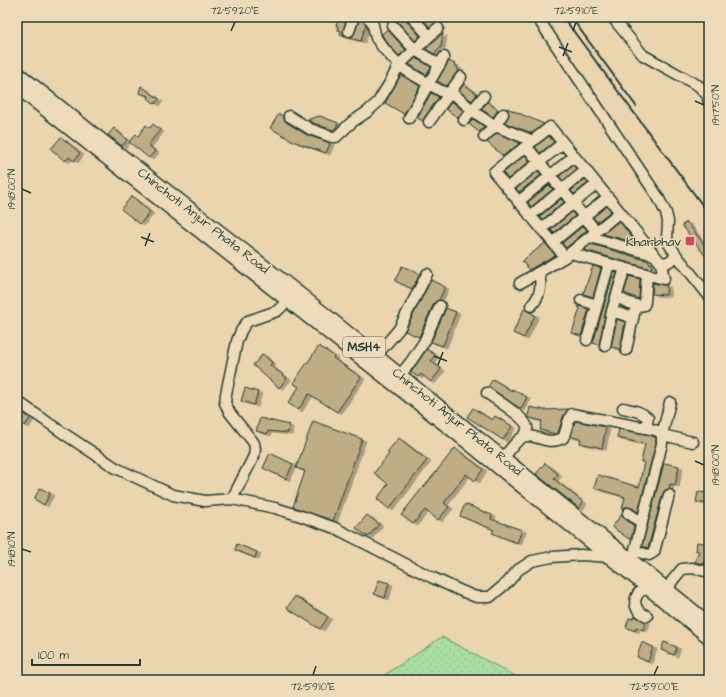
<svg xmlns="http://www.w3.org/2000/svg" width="726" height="697" font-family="'Architects Daughter',sans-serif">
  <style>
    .grass { fill: url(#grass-dots); stroke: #648e6a }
    .building { fill: #bfad85; stroke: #1f3d34; filter: url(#shadow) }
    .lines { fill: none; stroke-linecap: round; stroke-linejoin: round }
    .minor-casing { stroke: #1f3d34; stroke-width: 13 }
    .major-casing { stroke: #1f3d34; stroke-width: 16 }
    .minor { stroke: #eedbb9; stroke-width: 10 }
    .major { stroke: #eedbb9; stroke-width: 13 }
    .rail { stroke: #1f3d34; stroke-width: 2 }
    .ticks { fill: none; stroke: #1f3d34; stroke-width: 1.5 }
    .poi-dot { fill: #d1495b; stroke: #eedbb9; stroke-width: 1.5 }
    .labels { text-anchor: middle; stroke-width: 3; stroke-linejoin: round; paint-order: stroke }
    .shield { fill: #eedbb9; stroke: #5d6c5c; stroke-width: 1 }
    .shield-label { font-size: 12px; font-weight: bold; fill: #1f3d34 }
    .street-label { font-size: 13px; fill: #1f3d34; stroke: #eedbb9 }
    .poi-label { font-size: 13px; fill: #1f3d34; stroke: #eedbb9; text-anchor: end }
    .neatline { fill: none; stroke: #1f3d34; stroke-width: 1.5 }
    .ticks-label { font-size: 10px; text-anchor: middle; fill: #1f3d34 }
  </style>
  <defs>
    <pattern id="grass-dots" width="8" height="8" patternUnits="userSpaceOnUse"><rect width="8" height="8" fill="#a9dea1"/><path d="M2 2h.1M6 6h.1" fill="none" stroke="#91bf8b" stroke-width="1.8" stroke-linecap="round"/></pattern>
    <filter id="shadow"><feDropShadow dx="4" dy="2" stdDeviation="0" flood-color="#0004"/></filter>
  </defs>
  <rect width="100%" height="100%" fill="#ead5af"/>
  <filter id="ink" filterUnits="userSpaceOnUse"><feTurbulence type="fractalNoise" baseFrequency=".025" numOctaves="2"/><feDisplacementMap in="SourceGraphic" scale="8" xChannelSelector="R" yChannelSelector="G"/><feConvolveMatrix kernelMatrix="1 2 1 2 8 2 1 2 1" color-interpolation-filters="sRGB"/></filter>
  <g filter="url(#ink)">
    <path class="grass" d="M442 637 523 680H377Z"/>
    <path class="building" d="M338 17H347L343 32 344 35 347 37H351L353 36 360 19H361L366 24 361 41 345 37 340 35 341 31 338 30V26H336Z
      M402 17H406L407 21 420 36 415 41 397 21Z
      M421 17H433L437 22 430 27Z
      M387 29 406 50 399 56 389 45 382 35V34Z
      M443 33 441 47 434 54 426 49Z
      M416 58 431 67 426 75 409 64Z
      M449 61 455 64 454 65 458 67 457 69 460 71 456 73 447 86 437 81Z
      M401 75 420 86 404 114 385 103Z
      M464 84 477 94 472 101 459 91Z
      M141 86 159 99 155 104 148 98 149 96 139 93Z
      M431 93 439 97 424 118 423 121 417 118Z
      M452 101 463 111 458 118 446 109Z
      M488 102 498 110 493 117 481 109Z
      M507 108 544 124 532 133 505 123 509 115Z
      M279 114 283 116 284 119 286 122 307 135 330 143 326 153 295 142 270 128Z
      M320 116 338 123 336 128 333 130 313 123 309 120V119Z
      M473 119 485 127 479 132 469 124Z
      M153 124 160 130 148 145 155 151 149 158 129 142 136 134 138 136 146 125 150 128Z
      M114 128 127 140 122 146 108 135Z
      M497 133 520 143 503 156 487 142Z
      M549 136 554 142 540 153 535 147Z
      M61 137 80 153 74 161 69 157 65 161 51 149Z
      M525 155 530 161 508 179 503 173Z
      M573 165 576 169 563 181 559 176Z
      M538 171 541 175 519 192 516 189Z
      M585 179 588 183 574 194 571 191Z
      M549 185 553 189 531 207 528 202Z
      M132 196 150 212 140 224 121 209Z
      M561 199 564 202 542 220 540 216Z
      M607 206 611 211 597 222 593 217Z
      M572 212 575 216 554 233 551 230Z
      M619 221 637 243 603 234Z
      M687 222 709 251V261L682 225Z
      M583 226 587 230 566 248 562 243Z
      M545 243 555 255 529 270 522 261Z
      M591 244 649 261V263L652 264 651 269 584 250Z
      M402 266 420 274 412 289 395 281Z
      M593 266 601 268 593 297 583 294Z
      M614 272 617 273 606 310 599 345 593 343Z
      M629 276 640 279 639 299 624 293Z
      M431 280 445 287 439 300 436 301 434 303 419 337 405 331Z
      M653 283 663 285H667L666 295 652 294Z
      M579 306 589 309 581 336 572 333 580 308 578 307Z
      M446 308 456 312 443 346 431 342Z
      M524 309 535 315 524 338 513 333Z
      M617 319 625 322 620 349 611 347Z
      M319 346 334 356 333 358 361 377 337 412 309 394 298 410 288 403 299 387 293 383Z
      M427 349 435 355 431 361 441 369 431 382 421 374 418 377 411 372Z
      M263 354 272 363 270 365 287 378 279 388 263 374 253 365Z
      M493 379 512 391V389L527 397 521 409 488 387Z
      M245 388 258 392 254 405 241 401Z
      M530 407 544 410 568 409 563 417 558 433 556 434 540 430 542 421 530 418 528 416Z
      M473 408 492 420 495 416 512 426 503 440 467 417Z
      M21 411 30 418 25 426 17 422V418Z
      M260 418 289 425 288 433 268 431 267 434 256 431Z
      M313 421 362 439 333 521 293 507 305 471 296 468Z
      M575 421 606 427 602 448 580 443 581 439 571 437Z
      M619 429 650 435 656 438V443L638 512 632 508 628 507H625L622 510 625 497 594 488 598 475 639 487 644 462H641L645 444 617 438Z
      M399 438 427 460 389 509 377 499 388 484 374 473 389 454 387 452Z
      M455 448 483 469 475 481 466 474 444 503 449 507 438 520 425 510 413 524 401 515 423 487H424Z
      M270 453 293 464 286 479 263 468Z
      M545 463 558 474 554 479 583 502 579 508 536 474Z
      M664 463 679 466 675 485 670 484 669 489 665 490 663 493 648 548 642 546Z
      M40 488 50 493 44 505 34 499Z
      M698 492 709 493V504L696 502Z
      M465 504 492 515 491 519 522 530 517 543 492 533 494 530 460 516Z
      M622 514 624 518 634 526 632 536 629 539 612 527Z
      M367 515 379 524 368 537 356 528Z
      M697 542 709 544 708 551 703 564 695 562 699 551H696Z
      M237 544 257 552 255 558 235 550Z
      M379 580 389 583 385 598 374 594Z
      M295 596 328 617 320 629 287 608Z
      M635 616 646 622 643 630 636 627 635 631 626 627 629 618 633 619Z
      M642 642 653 647 648 662 637 657Z
      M664 642 677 647 674 655 661 650Z"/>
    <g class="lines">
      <g class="minor-casing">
        <path id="minor" d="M367 17 372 21 376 38 384 49 399 65 410 73 441 91 456 96 477 114 493 125 533 141
          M412 17 429 36
          M537 17 658 197 666 213 668 221 667 239 669 244 677 256 709 296
          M612 17 643 55 650 59 699 86 707 95 709 102
          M393 26 415 50 440 65
          M349 31 354 17
          M289 116 310 129 332 137H336L352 122 367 112 378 102 389 84 399 65 438 28
          M409 118 444 57
          M464 120 484 96
          M429 122 461 77
          M484 137 495 126 503 114
          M526 146 596 231
          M507 188 563 143
          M518 202 574 156
          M620 212 565 257 494 172 550 127 620 212 661 263 668 262 677 256
          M530 216 586 170
          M541 229 597 184
          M590 237 654 255
          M553 242 608 197
          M570 253 664 279 661 263
          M520 283 565 257
          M616 297C624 300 635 308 644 305L645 302 647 274
          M581 300 597 305
          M531 306C541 296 542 285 539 272
          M612 311 633 318
          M587 340 609 264
          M605 346 612 311 625 268
          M626 350 636 305
          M376 356 399 329 427 274
          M400 375 410 363 424 342 440 306
          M487 393C495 399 526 418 527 427 528 431 526 433 524 436
          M17 401 63 433 116 468 173 495 205 501 232 499 275 508 301 516 335 528 431 577 459 590 476 597H490L508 582 518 570 532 561 552 557 581 555 610 557
          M670 402 662 435 693 442
          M623 408C632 410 641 411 648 418L646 428
          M504 458C509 451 515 441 523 437 530 433 543 441 551 441 555 441 559 440 563 438 567 430 567 421 572 414L651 429 658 431 662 435V444L632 561
          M232 499 254 456 255 449 254 443 230 413 225 403 226 394 237 341 241 331 244 326 248 321 277 311 292 297
          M628 513 642 523
          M635 551 649 555 654 552 669 495
          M668 591 672 581 682 569 692 568 709 572
          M647 616C639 612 633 607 636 598 637 595 637 594 640 592 642 590 646 589 649 589"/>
      </g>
      <g class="major-casing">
        <path id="major" d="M17 73 92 133 298 293 459 423 627 557 709 624
          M17 87 455 432 709 637"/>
      </g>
      <use href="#minor" class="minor"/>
      <use href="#major" class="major"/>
      <path class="rail" d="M563 17 709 214
        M571 17 636 106"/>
    </g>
  </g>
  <path class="ticks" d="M231 31 235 22M573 31 576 22M559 47 572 52M563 56 568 43M695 101 704 105M22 189 31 193M141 237 154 242M145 246 150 233M434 356 447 361M438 365 443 352M695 461 704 465M22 549 31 552M313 675 316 666M654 675 658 666"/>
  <rect class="poi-dot" x="685" y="236" width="10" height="10" rx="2"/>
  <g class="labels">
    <rect class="shield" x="343" y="337" width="42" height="20" rx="3"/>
    <g class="shield-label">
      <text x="364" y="351">MSH4</text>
    </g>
    <g class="street-label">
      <text transform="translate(204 220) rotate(38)" y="5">Chinchoti Anjur Phata Road</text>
      <text transform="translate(458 421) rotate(39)" y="5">Chinchoti Anjur Phata Road</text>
    </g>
    <g class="poi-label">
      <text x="681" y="246">Kharbhav</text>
    </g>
  </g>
  <rect width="726" height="697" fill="none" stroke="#eedbb9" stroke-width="44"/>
  <path d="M32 659v6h108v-6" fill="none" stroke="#1f3d34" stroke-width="2"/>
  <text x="38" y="659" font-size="12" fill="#1f3d34" stroke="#eedbb9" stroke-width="3" paint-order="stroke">100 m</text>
  <rect x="22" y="22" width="682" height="653" class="neatline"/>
  <g class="ticks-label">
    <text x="235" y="14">72°59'20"E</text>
    <text x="576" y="14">72°59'10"E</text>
    <text transform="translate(715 105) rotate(-90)" y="4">19°17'50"N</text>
    <text transform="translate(11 189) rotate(-90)" y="4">19°18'00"N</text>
    <text transform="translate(715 465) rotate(-90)" y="4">19°18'00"N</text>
    <text transform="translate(11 549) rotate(-90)" y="4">19°18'10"N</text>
    <text x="313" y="690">72°59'10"E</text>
    <text x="654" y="690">72°59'00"E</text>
  </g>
</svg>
